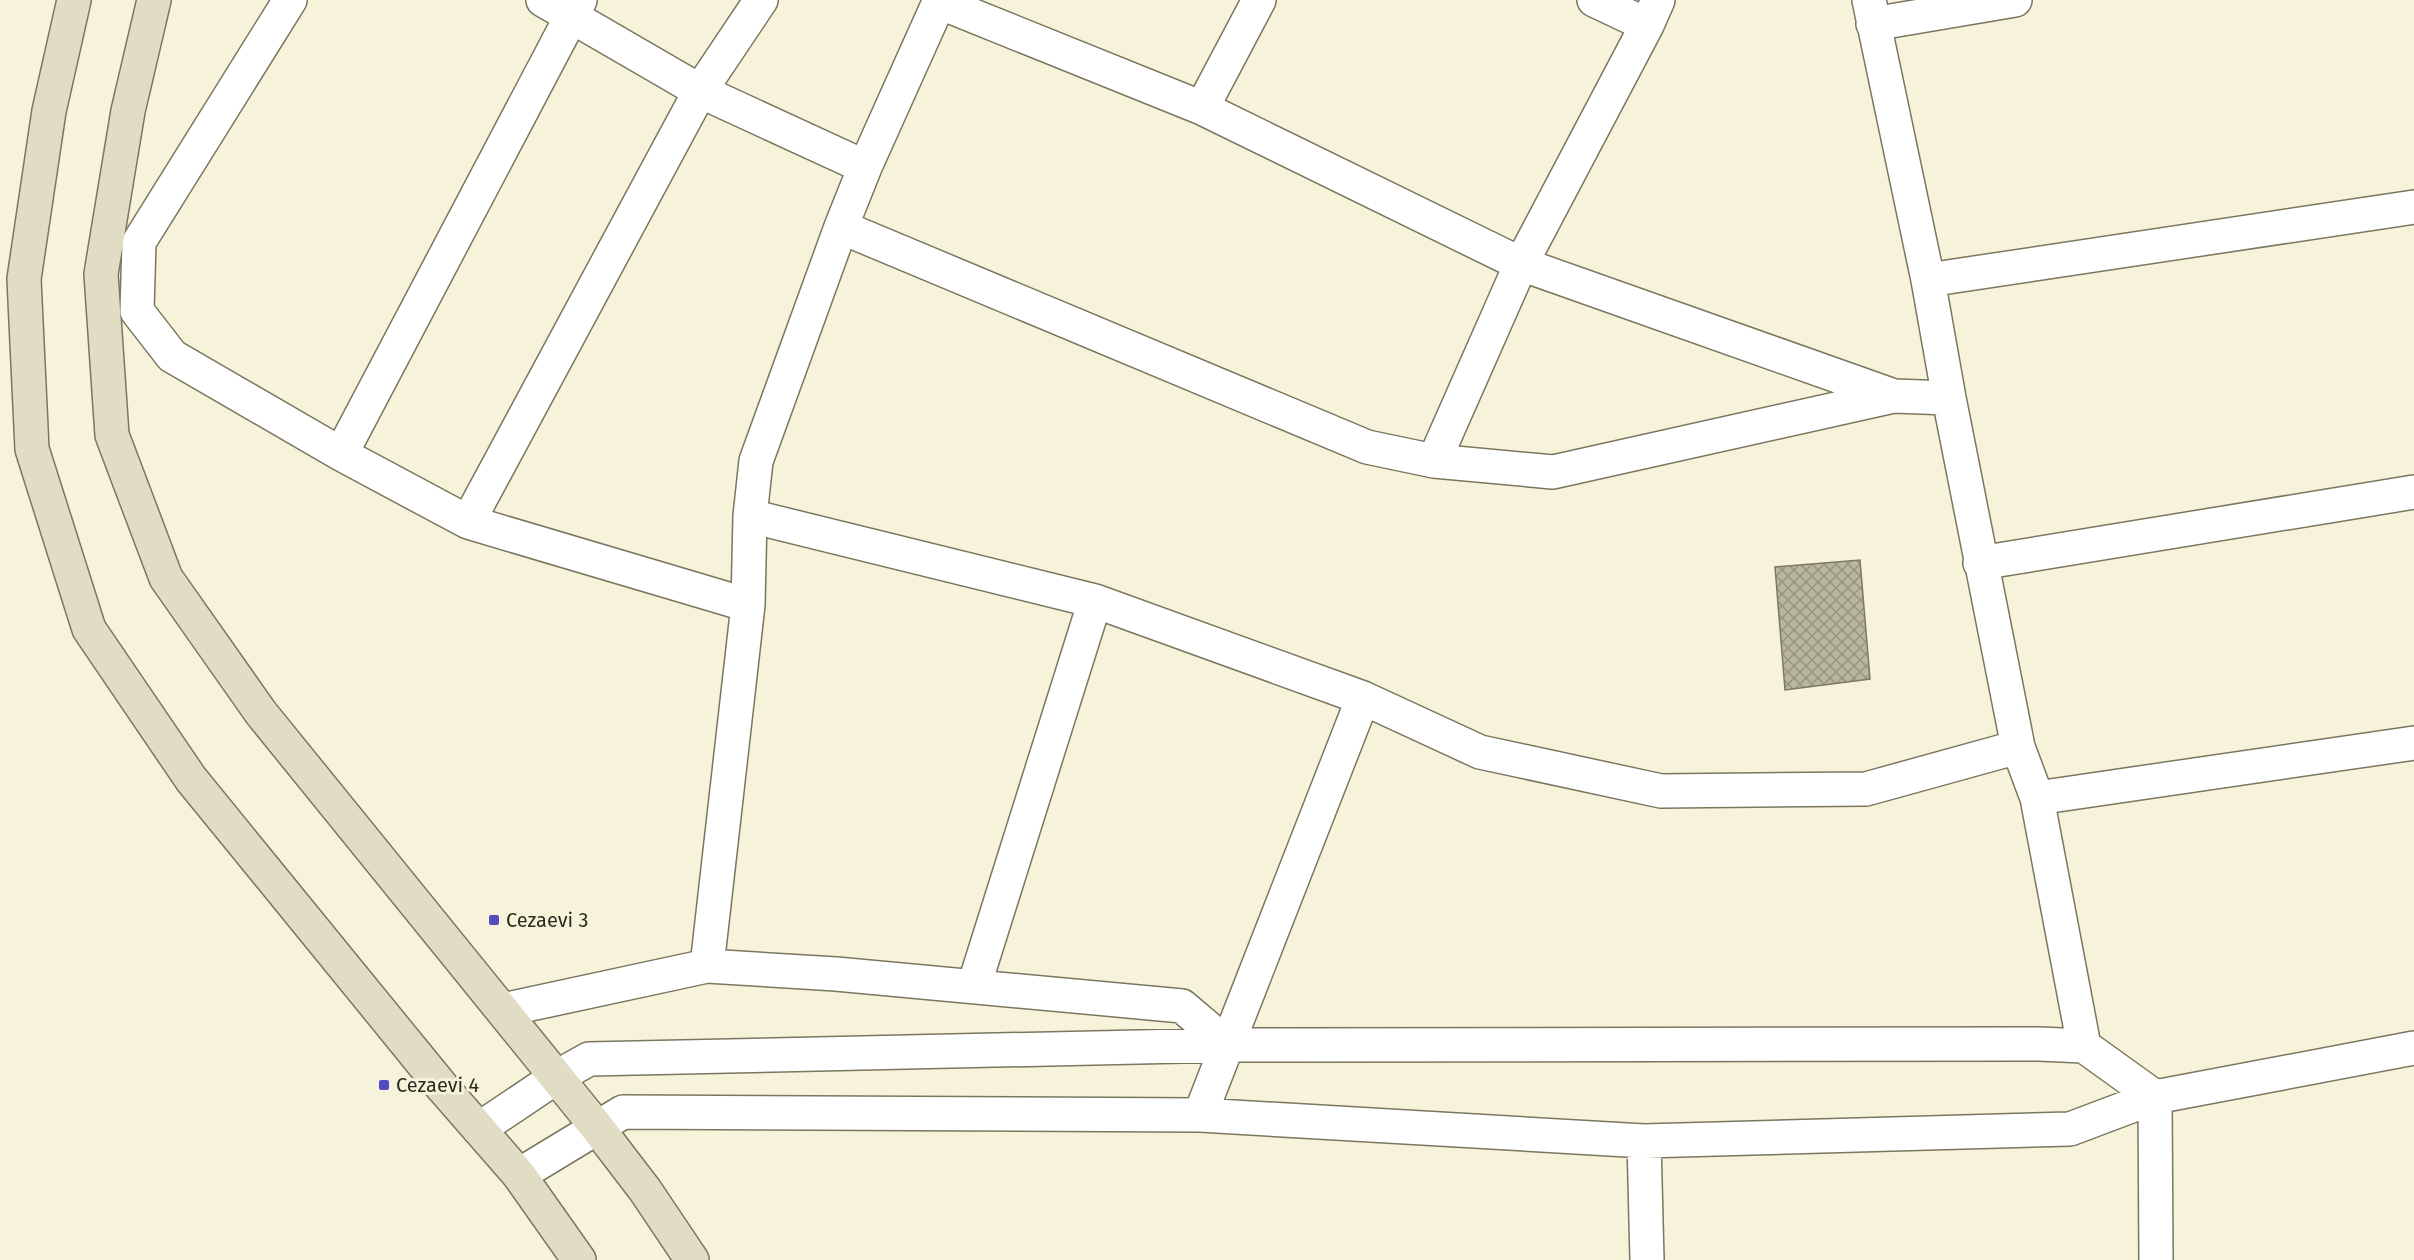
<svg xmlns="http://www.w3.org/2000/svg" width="2414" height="1260" font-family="'Fira Sans',sans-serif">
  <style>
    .building { fill: url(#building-cross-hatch); stroke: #7c7861; stroke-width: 1.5 }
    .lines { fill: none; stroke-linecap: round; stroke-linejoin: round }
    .minor-casing { stroke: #7a765f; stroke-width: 36 }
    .secondary-casing { stroke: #7a765f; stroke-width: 36 }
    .minor { stroke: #fff; stroke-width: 33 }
    .secondary { stroke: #e1ddc5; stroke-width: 33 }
    .poi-dot { fill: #534cc4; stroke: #f7f3da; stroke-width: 2 }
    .labels { text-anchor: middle; stroke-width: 6; stroke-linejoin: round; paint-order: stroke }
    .poi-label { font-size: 20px; fill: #2d2c22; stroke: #f7f3da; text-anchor: start }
  </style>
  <defs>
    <pattern id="building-cross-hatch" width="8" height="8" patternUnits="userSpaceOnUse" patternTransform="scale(1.5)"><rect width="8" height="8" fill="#b9b69d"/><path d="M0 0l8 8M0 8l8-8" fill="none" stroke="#979480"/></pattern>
  </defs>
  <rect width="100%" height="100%" fill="#f7f3da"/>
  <path class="building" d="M1860 560 1870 679 1785 690 1775 567Z"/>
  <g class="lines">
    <g class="minor-casing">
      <path id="minor" d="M290 0 139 242 137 311 172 356 341 454 468 522 700 91 761 0
        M543 0 700 91 865 167
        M1594 0 1647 25
        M1869 0 1928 280 1949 398 2018 747 2037 798 2084 1046
        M1873 24 2015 0
        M1202 108 1259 0
        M841 227 1367 447 1434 461 1553 472 1894 396 1521 264 1202 108 939 2
        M1928 280 2414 207
        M1894 396 1949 398
        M341 454 580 0
        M1434 461 1521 264 1647 25 1658 0
        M750 516 756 461 841 227 865 167 940 0
        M468 522 748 605
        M1980 563 2414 492
        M2037 798 2414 743
        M707 966 748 605 750 516 1095 601 1363 698 1480 752 1661 791 1866 789 2018 747
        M974 986 1095 601
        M503 1010 707 966 836 974 1182 1006 1228 1045
        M2155 1097 2156 1260
        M1200 1115 1363 698
        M479 1129 555 1078 589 1059 1228 1045 2039 1044 2084 1046 2155 1097
        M1644 1141 1647 1260
        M519 1175 623 1112 1200 1115 1644 1141 2070 1129 2155 1097 2414 1048"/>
    </g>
    <g class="secondary-casing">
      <path id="secondary" d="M74 0 49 111 24 279 32 449 89 629 191 779 443 1088 519 1175 579 1260
        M154 0 128 111 101 274 112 435 166 578 261 713 596 1126 645 1190 692 1260"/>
    </g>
    <use href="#minor" class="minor"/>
    <use href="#secondary" class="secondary"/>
  </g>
  <g class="poi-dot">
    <rect x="488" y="914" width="12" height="12" rx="3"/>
    <rect x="378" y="1079" width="12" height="12" rx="3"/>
  </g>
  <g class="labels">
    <g class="poi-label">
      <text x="506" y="927">Cezaevi 3</text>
      <text x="396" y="1092">Cezaevi 4</text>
    </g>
  </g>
</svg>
